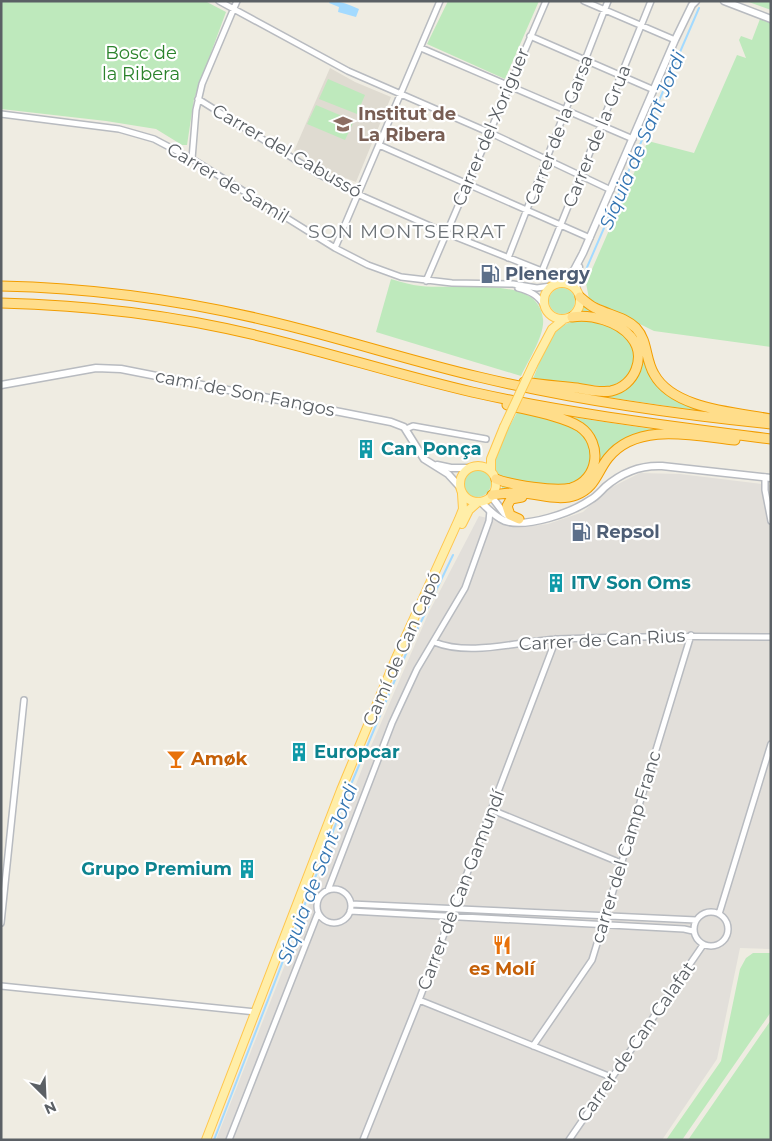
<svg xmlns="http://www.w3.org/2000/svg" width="772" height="1141" font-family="Montserrat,sans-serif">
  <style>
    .industrial { fill: #e2dfda }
    .education { fill: #dfdbd1 }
    .green { fill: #bee9bc }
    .water { fill: #a3daff }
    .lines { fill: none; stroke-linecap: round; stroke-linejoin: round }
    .stream { stroke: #a3daff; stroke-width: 2 }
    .minor-casing { stroke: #b8bbc0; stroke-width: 8 }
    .tertiary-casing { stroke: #b8bbc0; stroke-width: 9 }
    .primary-casing { stroke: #ffc64c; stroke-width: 10 }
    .motorway-casing { stroke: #f29d00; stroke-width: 11 }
    .minor { stroke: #fff; stroke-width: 5 }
    .tertiary { stroke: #fff; stroke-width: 6 }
    .primary { stroke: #ffeea8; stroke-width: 8 }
    .motorway { stroke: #ffdd8a; stroke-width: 9 }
    .primary-bridge-casing { stroke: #ffc64c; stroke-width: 10; stroke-linecap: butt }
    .primary-bridge { stroke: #ffeea8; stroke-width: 8 }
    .labels { text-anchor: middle; stroke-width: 4.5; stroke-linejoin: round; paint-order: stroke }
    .park-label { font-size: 18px; fill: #2b832c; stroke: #fff }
    .education-label { font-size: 18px; font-weight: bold; fill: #785e54; stroke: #fff; text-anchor: start }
    .street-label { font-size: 18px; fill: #5b6065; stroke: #fff }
    .service-label { font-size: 18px; font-weight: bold; fill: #4e5e75; stroke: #fff; text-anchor: start }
    .culture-label { font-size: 18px; font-weight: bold; fill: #0d838f; stroke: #fff; text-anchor: start }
    .food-label { font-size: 18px; font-weight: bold; fill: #c56008; stroke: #fff; text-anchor: start }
    .water-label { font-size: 19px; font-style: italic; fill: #3375b2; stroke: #fff }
    .neighbourhood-label { font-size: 19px; letter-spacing: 1px; fill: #6c7277; stroke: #fff }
  </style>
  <rect width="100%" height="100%" fill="#efece2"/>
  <path class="industrial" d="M640 473 680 474 771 485V949L740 948 717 1059 662 1140H216L371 746 429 612 479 516 525 527 548 524 583 512 608 489Z"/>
  <path class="education" d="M330 68 355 82 391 97 356 182 332 173 294 151Z"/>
  <path class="green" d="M1 1H205L226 12 194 99 187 145H182L156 129 106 121 1 109Z
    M448 1H539L505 79 427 44Z
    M746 1H771V10Z
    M760 19 771 22V347L654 331 589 299 586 283 648 141 694 153 737 55 746 58 739 40 741 36 752 40Z
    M328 79 365 95 357 114 319 99Z
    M316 105 354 121 345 140 307 124Z
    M391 279C401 282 411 285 421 286 449 289 504 282 527 295 536 299 542 309 543 319 545 335 528 361 521 376L376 332Z
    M549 301a13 13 0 1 1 26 0a13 13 0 1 1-26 0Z
    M583 305C598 309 633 326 640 341 648 360 648 378 664 392 681 408 707 410 728 415L586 394H599L635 379V337L580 313Z
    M580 320C594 322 612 326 624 335 645 353 632 378 610 387L533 379C543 355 549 323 580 320Z
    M517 412C541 418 600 425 590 461 587 471 582 480 571 483 560 487 515 482 503 478 500 477 496 474 495 471 489 458 511 425 517 412Z
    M551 414 665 431C637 432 614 441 600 465 593 477 589 487 574 492 556 499 523 488 502 490V485C518 489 557 495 572 491 599 483 607 447 587 428 577 420 563 417 551 414Z
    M463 483a14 14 0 1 1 28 0a14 14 0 1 1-28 0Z
    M753 953H771V1012L682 1140H666L721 1061 740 969 746 958Z
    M771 1020V1140H688Z"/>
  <path class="water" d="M330 1C342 1 349 5 359 9L356 17 338 12 339 7 329 3Z"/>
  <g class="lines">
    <path class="stream" d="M585 272 699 8
      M214 1140 352 782 408 649 453 555"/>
    <g class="minor-casing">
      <path id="minor" d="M219 1 348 71 495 135 611 190
        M584 1 675 40
        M530 36 654 90
        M421 48 633 139
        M198 99 320 175 364 197 446 233 542 271 651 1
        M1 114 119 129 154 139 192 159 335 248 368 265 401 277 452 283 513 284 537 288 551 286
        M379 145 590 238
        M192 159 196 110 202 84 237 1
        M335 248 440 1
        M508 258 608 1
        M426 281 546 1
        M518 288C529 291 539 295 544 306
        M406 429 413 426 486 439
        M765 477V490L771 521
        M434 642C471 657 518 641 558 639 629 636 700 636 771 637
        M492 810 621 863
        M317 906a17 17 0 1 1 34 0a17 17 0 1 1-34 0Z
        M328 890 392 723 417 669 465 588 489 521 490 511
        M351 904 696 920
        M350 911 684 929 693 931
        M694 929a17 17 0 1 1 34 0a17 17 0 1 1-34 0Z
        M719 914 771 744
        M1 923 24 700
        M1 986 256 1012
        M419 1000 611 1077
        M533 1046 592 960 691 635
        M229 1140 318 913
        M363 1140 419 1000 556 639
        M569 1140 703 945"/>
    </g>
    <g class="tertiary-casing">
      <path id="tertiary" d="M724 1 771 19
        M560 283 574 270 583 253 675 40 692 5 696 1
        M577 292 576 281 579 267
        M1 385 96 368 121 369 391 422 404 427 424 459 448 474 459 486
        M437 465 451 468H468
        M491 496 504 513 511 518
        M481 502C488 509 495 517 505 521 527 528 571 513 590 500 596 497 600 492 605 487 621 473 640 465 662 466L771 478"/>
    </g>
    <g class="primary-casing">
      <path id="primary" d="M544 301a18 18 0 1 1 36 0a18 18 0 1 1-36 0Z
        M533 365 552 329 563 320
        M460 484a18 18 0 1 1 36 0a18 18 0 1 1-36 0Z
        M491 471V459L504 427
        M462 524 469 510 478 502
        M206 1140 341 790 396 658 459 519 463 509 462 494"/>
    </g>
    <g class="motorway-casing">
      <path id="motorway" d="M1 286C99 288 195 302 289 326 353 342 415 362 479 377 575 400 673 414 771 424
        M580 297C585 301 589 305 595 308 609 315 625 317 636 328 648 341 645 359 654 374 673 409 734 412 771 419
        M1 303C87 305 172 315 255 335 327 352 399 375 472 392 570 414 670 426 771 439
        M524 382C541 385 559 386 577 388 588 390 600 393 611 391 635 386 647 356 631 337 618 321 591 314 572 317
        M496 479C511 485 555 492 571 488 599 480 603 443 580 427 563 416 527 410 507 405
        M492 495C501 494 510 492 519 493 538 493 558 502 576 495 595 488 597 472 608 458 637 421 696 436 735 440
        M519 519 510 515 507 506 511 499 522 497"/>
    </g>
    <use href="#minor" class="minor"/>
    <use href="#tertiary" class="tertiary"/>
    <use href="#primary" class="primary"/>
    <use href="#motorway" class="motorway"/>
    <g class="primary-bridge-casing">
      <path id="primary-bridge" d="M504 427 533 365"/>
    </g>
    <use href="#primary-bridge" class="primary-bridge"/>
  </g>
  <defs>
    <g id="school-bare" transform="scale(1.5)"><path d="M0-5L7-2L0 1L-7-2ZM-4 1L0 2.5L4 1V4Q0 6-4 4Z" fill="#8d6e63" stroke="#fff" stroke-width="2.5" paint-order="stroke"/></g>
    <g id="fuel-bare" transform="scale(1.5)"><path d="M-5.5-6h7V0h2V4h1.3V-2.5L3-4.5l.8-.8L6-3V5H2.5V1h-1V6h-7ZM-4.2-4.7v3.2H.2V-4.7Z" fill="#5c6f8a" stroke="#fff" stroke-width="2.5" paint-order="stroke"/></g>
    <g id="building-bare" transform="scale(1.5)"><path d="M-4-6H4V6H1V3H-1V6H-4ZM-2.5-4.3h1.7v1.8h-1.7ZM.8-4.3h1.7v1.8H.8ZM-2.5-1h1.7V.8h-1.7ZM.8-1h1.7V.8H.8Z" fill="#0f9aa8" stroke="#fff" stroke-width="2.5" paint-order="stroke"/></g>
    <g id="bar-bare" transform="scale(1.5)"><path d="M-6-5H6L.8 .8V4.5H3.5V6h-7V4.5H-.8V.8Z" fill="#e8710a" stroke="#fff" stroke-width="2.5" paint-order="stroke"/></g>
    <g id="restaurant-bare" transform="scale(1.5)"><path d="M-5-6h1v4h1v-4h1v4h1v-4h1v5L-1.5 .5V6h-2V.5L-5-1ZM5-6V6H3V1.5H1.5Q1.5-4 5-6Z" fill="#e8710a" stroke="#fff" stroke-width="2.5" paint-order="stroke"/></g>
  </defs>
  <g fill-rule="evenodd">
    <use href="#school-bare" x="343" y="124"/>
    <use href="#fuel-bare" x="490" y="274"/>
    <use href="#building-bare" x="366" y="449"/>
    <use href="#fuel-bare" x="581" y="532"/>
    <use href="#building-bare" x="556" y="583"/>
    <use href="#building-bare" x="299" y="752"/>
    <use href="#bar-bare" x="176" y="759"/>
    <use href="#building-bare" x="247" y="869"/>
    <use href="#restaurant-bare" x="502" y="945"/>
  </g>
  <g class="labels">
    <g class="park-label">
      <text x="141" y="59">Bosc de<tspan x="141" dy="21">la Ribera</tspan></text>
    </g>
    <g class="education-label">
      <text x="358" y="120">Institut de<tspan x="358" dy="21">La Ribera</tspan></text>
    </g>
    <g class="street-label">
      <text transform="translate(491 127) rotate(-67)" y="6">Carrer del Xoriguer</text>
      <text transform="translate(559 130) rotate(-69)" y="6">Carrer de la Garsa</text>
      <text transform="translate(597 136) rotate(-68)" y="6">Carrer de la Grua</text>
      <text transform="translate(287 151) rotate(30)" y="6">Carrer del Cabussó</text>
      <text transform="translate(228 183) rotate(31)" y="6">Carrer de Samil</text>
      <text transform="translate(245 393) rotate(11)" y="6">camí de Son Fangos</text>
      <text transform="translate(602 640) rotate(-3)" y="6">Carrer de Can Rius</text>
      <text transform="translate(402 649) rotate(-66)" y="6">Camí de Can Capó</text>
      <text transform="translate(626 847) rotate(-73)" y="6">carrer del Camp Franc</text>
      <text transform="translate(461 890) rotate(-69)" y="6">Carrer de Can Gamundí</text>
      <text transform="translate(636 1042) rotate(-55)" y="6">Carrer de Can Calafat</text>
    </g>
    <g class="service-label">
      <text x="505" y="280">Plenergy</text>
      <text x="596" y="538">Repsol</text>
    </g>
    <g class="culture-label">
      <text x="381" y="455">Can Ponça</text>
      <text x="571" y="589">ITV Son Oms</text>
      <text x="314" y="758">Europcar</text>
      <text x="232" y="875" text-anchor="end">Grupo Premium</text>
    </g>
    <g class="food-label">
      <text x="191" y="765">Amøk</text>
      <text x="502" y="975" text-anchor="middle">es Molí</text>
    </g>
    <g class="water-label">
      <text transform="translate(642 140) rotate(-67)" y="7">Síquia de Sant Jordi</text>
      <text transform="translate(317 873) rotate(-69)" y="7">Síquia de Sant Jordi</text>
    </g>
    <g class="neighbourhood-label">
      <text x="407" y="238">SON MONTSERRAT</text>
    </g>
  </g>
  <rect width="772" height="1141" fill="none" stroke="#5b6065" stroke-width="5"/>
  <g transform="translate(45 1096) rotate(156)" stroke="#ffffff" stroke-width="4" paint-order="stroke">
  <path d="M0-4L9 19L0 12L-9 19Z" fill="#5b6065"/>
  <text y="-8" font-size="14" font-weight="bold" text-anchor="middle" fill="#5b6065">N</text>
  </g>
</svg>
